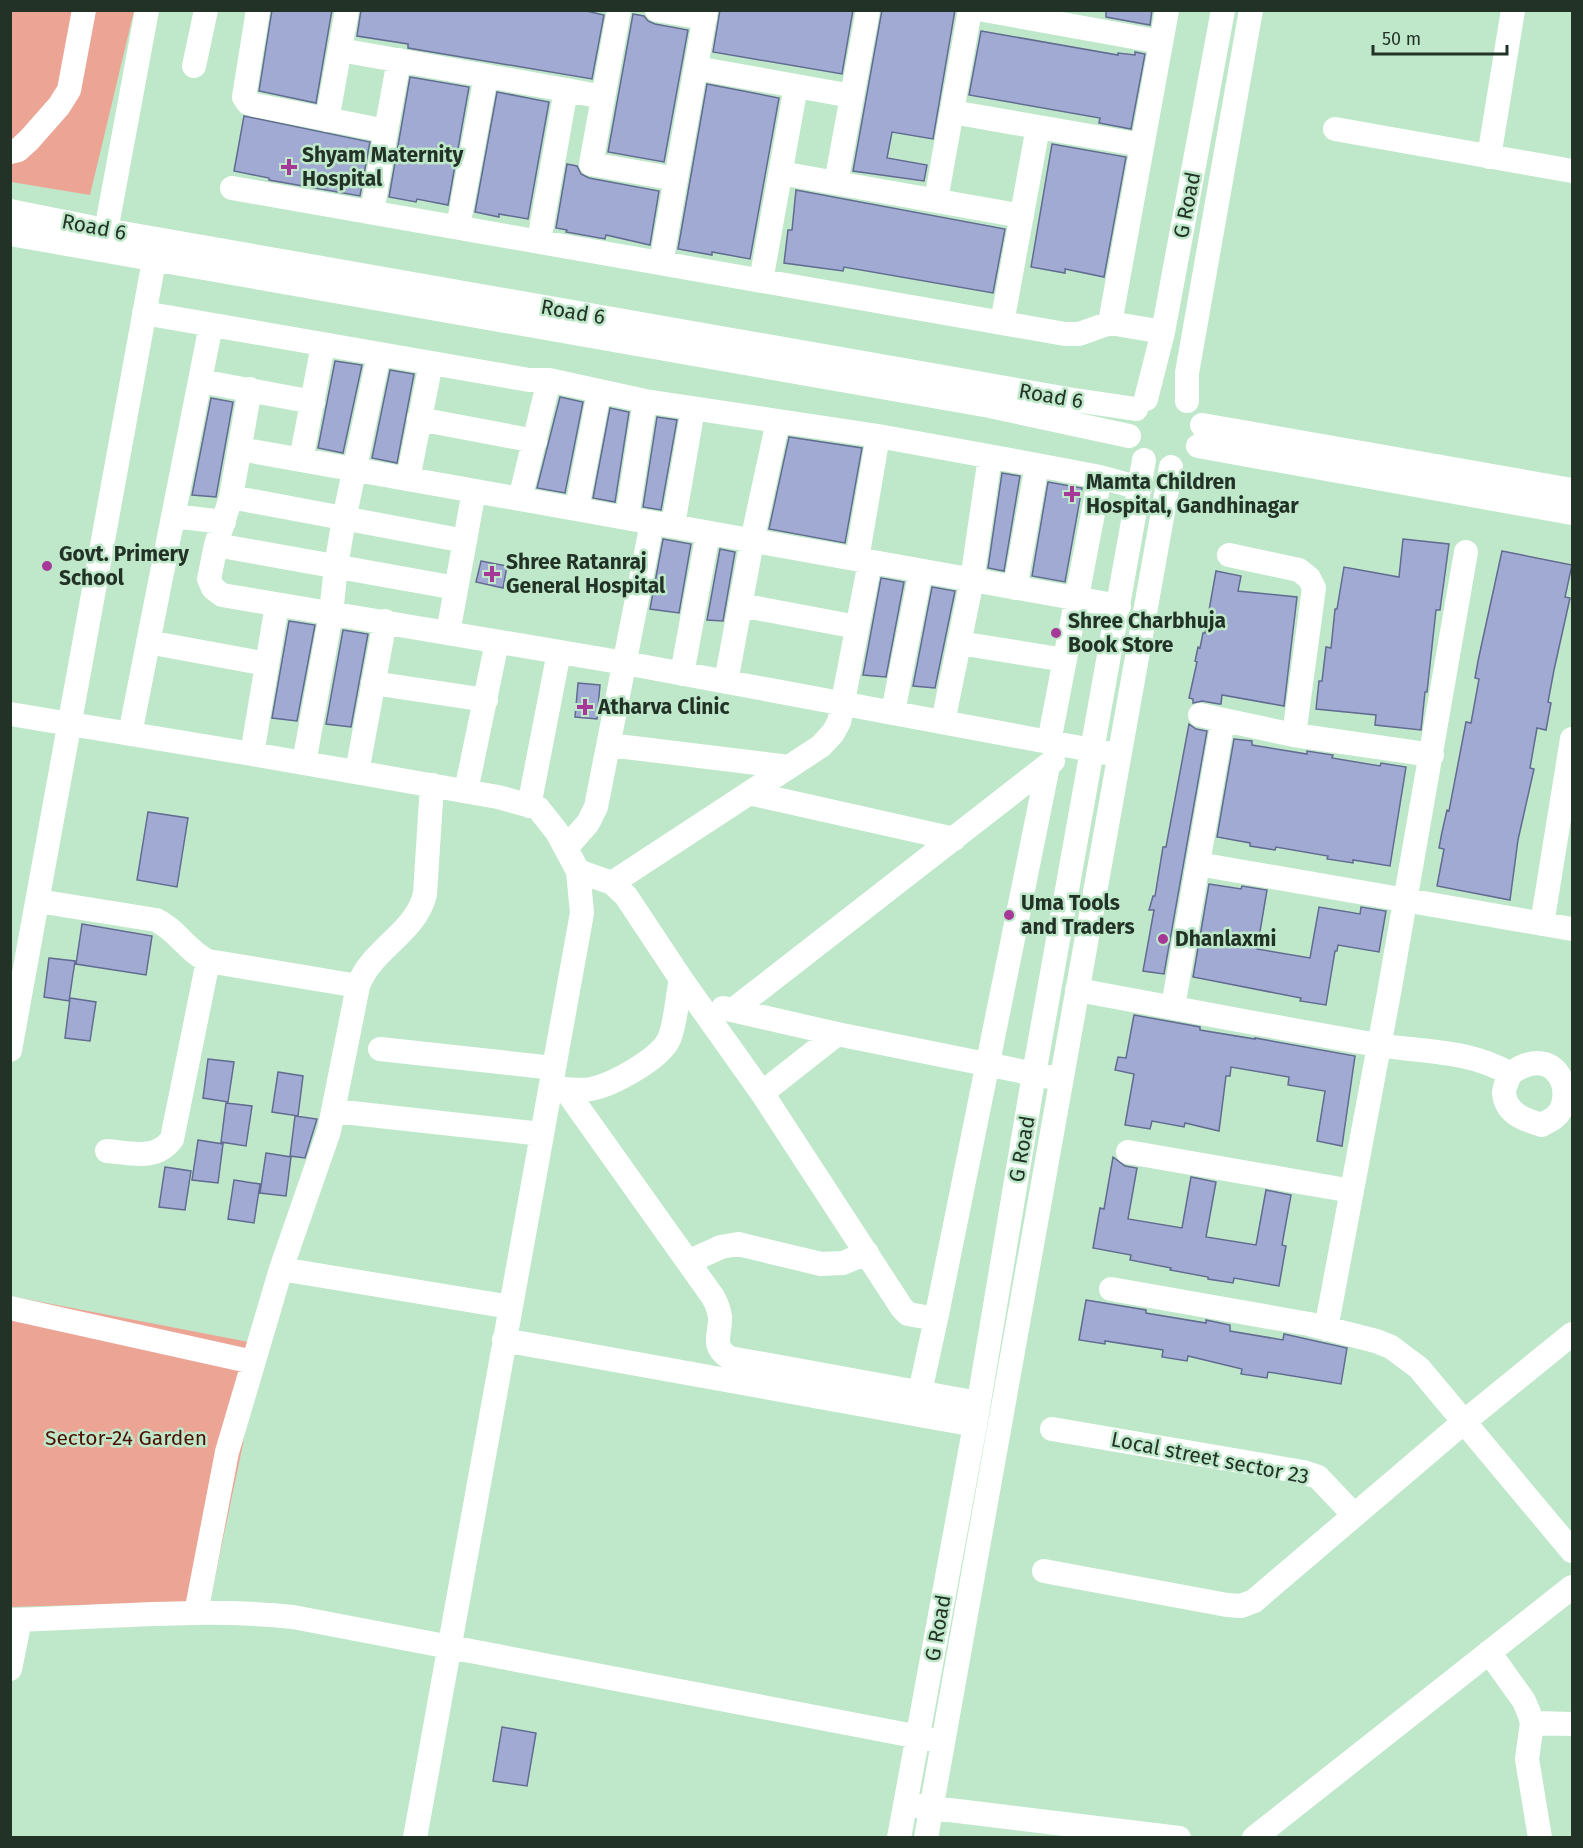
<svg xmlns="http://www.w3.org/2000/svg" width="1583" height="1848" font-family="'Fira Sans',sans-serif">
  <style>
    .green { fill: #eca595 }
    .building { fill: #a0aad3; stroke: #626b90; stroke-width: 1.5 }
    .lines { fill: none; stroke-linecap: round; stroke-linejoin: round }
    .minor { stroke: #fff; stroke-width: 24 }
    .poi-dot { fill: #a63897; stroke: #bfe8ca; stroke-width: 2 }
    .labels { text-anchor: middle; stroke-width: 5; stroke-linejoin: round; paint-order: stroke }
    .poi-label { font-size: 21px; font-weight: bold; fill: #223227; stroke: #bfe8ca; text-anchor: start }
    .street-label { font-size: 21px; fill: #223227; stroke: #bfe8ca }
    .park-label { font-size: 21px; fill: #4e0e02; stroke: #bfe8ca }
  </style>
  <rect width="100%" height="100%" fill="#bfe8ca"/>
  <path class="green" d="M10 11H134L90 195 11 182Z
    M10 1296 254 1343 243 1444 210 1601 11 1607Z"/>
  <path class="building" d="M272 10H332L316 103 259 91Z
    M361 10H582L604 15 592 79 408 48V44L357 36Z
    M720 10H853L842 74 713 52Z
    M882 10H955L933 139 892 132 887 158 927 165 924 181 853 171Z
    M1106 10H1152L1150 25 1106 17Z
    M633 14 644 16 648 21 655 24 688 30 664 162 608 152Z
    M981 31 1118 55V53L1135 55V52L1145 54 1131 129 1099 123 1100 118 969 95Z
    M410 77 469 87 448 205 417 199 416 202 389 197Z
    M707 84 779 98 750 259 712 252V255L678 249Z
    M497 92 549 102 528 219 499 214V217L475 212Z
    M244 116 370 142 360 196 269 180V178L234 171Z
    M1052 144 1126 157 1104 277 1065 269V273L1031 267Z
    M567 164 577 166 581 174 589 178 659 191 650 245 606 235 605 239 566 232 567 230 556 228Z
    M796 190 1005 229 993 293 844 267 843 271 784 263 788 230H792Z
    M335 361 362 365 343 453 318 448Z
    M390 370 414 374 397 463 372 458Z
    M560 397 583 402 565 493 537 488Z
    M211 398 233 402 216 497 192 495Z
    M610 408 629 412 615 502 593 498Z
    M657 417 677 420 661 510 643 507Z
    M789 437 862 448 845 543 769 529Z
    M1002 473 1020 476 1004 571 988 568Z
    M1048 482 1082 488 1065 582 1032 576Z
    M663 539 691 544 679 613 650 609Z
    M1403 539 1449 544 1440 610H1436L1427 692H1425L1421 730 1375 725 1376 715 1316 709 1319 681H1322L1326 647 1331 648 1335 609H1337L1344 567 1399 577Z
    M720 549 735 552 723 621 707 620Z
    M1502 551 1572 565 1565 597 1570 598 1554 670 1548 702 1551 703 1546 730 1537 728 1530 768 1534 769 1518 840 1510 900 1437 886 1444 849 1439 848 1442 832 1447 810 1449 811 1466 722 1471 723 1479 679 1475 678 1478 661Z
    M481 561 507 566 503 588 476 582Z
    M1216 571 1241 576 1238 591 1297 597 1284 706 1222 695 1221 704H1219L1202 701 1193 703V699L1189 698 1197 662 1195 661 1198 647 1200 648 1203 633H1205Z
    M881 578 904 582 886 677 874 676 863 675Z
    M932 587 955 591 935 688 913 686Z
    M289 621 315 625 297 721 272 718Z
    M343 630 368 634 351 727 326 724Z
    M578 683 600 685 597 719 575 717Z
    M1189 724 1196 729 1207 731 1164 974 1143 971 1154 910H1149L1153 896H1155L1163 847H1166Z
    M1234 739 1252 741V745L1307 754V751L1333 755 1332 758 1380 766 1381 763 1406 767 1390 866 1353 860V863L1327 859 1328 856 1276 847 1275 850 1250 846V843L1217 837Z
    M148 812 188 818 177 887 137 880Z
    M1209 884 1241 889 1242 886 1267 890 1257 949 1310 958 1319 907 1360 914 1361 907 1386 911 1379 952 1338 945 1337 951H1335L1326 1005 1300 1001 1301 998 1193 977Z
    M82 924 152 936 146 975 76 964Z
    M49 958 75 961 69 1001 44 997Z
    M70 998 96 1002 90 1041 65 1038Z
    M1134 1015 1200 1027V1030L1255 1039V1038L1355 1056 1342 1146 1317 1141 1325 1091 1288 1085 1289 1077 1231 1067 1230 1076H1226L1219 1131 1185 1123 1184 1127 1152 1121 1150 1129 1125 1125 1134 1074 1115 1070 1118 1057 1126 1058Z
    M208 1059 234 1062 228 1102 203 1098Z
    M278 1072 303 1076 298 1116 272 1112Z
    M226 1103 252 1106 246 1146 221 1142Z
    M295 1116 317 1119 305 1158 290 1156Z
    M198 1140 223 1144 218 1183 192 1180Z
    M266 1153 291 1157 286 1196 260 1193Z
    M1113 1157 1125 1166 1137 1168 1128 1219 1182 1228 1191 1177 1216 1182 1206 1237 1256 1245 1266 1190 1291 1195 1282 1245 1286 1246 1279 1286 1234 1278 1233 1283 1208 1279V1277L1170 1270 1171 1268 1130 1260 1131 1255 1093 1248 1100 1208 1104 1209Z
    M165 1167 191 1171 185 1210 159 1207Z
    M234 1180 260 1184 254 1223 228 1219Z
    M1086 1300 1146 1310V1313L1206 1323V1320L1230 1325V1331L1283 1340 1284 1334 1347 1348 1341 1384 1268 1372 1267 1378 1241 1374 1242 1369 1188 1356 1187 1361 1162 1357 1163 1350 1105 1341V1344L1079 1340Z
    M502 1727 536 1733 527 1786 493 1781Z"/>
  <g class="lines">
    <path class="minor" d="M258 10 244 97 248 103 255 105 386 131 372 212
      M619 10 591 164 676 179
      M657 10 705 18
      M868 10 836 183 1022 216
      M984 10 1161 42
      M340 50 566 90
      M194 66 206 10
      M696 68 796 86 761 281
      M796 86 852 96
      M952 112 1142 145
      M327 120 347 10
      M1335 129 1572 171
      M386 131 399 60
      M10 152 18 150 29 140 59 106 69 90 84 10
      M1489 157 1513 10
      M781 173 836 183
      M232 188 1065 334H1079L1110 323 1163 332
      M936 200 970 10
      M10 211 105 230 1068 399 1136 409
      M458 227 486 76
      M10 234 990 406 1129 436
      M539 241 566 90 603 97
      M103 247 147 10
      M661 263 706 10
      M144 313 529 380H549L520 499
      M1002 323 1038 127
      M1110 323 1167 10
      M549 380 645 401 878 436 1037 465 1100 477 1140 488
      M200 381 313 402
      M250 389 231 497 216 545 209 579 213 588 222 595 625 663 1108 753
      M1146 399 1163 332 1223 10
      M1187 401V373L1251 10
      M419 419 535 441
      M1202 425 1572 490
      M1198 446 1572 513
      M240 449 1119 606
      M301 460 323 345
      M408 479 431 363
      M231 497 465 541
      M577 508 599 392
      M173 516 224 522
      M627 518 645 401
      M673 525 693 409
      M216 545 456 588
      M1229 555 1299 570 1309 578 1314 588 1294 735 1432 755
      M857 559 878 436
      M1015 588 1037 465
      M740 605 857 627
      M448 633 474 491
      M148 642 267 664
      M959 643 1065 660
      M682 674 708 533
      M726 682 752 541 778 421
      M373 683 486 700
      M893 712 921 571
      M10 714 252 754 498 797 538 808 557 832 578 871 582 913 415 1838
      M1200 715 1294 735
      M943 722 972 580 990 457
      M130 734 211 325
      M1049 742 1100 477
      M609 745 789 767
      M252 754 277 605
      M304 763 331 614 336 566 344 519 379 354
      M357 772 385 621
      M466 791 497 642
      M749 793 954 839
      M529 806 559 652
      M566 848 588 823 596 807 652 523
      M1198 864 1572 929
      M578 871 612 883 626 896 681 979 762 1093 902 1308 908 1314 936 1319 920 1392
      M612 883 821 746 833 733 839 722 870 562
      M38 901 156 920C176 929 187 951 208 961L358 986
      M1542 924 1572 739
      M1077 990C1177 1008 1277 1028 1378 1045 1422 1052 1471 1050 1510 1074 1508 1080 1504 1087 1504 1093 1506 1114 1525 1120 1542 1125 1546 1122 1551 1120 1554 1118 1579 1098 1557 1039 1510 1074
      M1173 1007 1223 720
      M723 1008 837 1034
      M733 1010 1053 761
      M380 1049 554 1068
      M10 1050 157 244
      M554 1088C566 1089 579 1091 591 1089 612 1085 660 1059 669 1039 676 1023 677 997 681 979
      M565 1089 713 1297C717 1304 719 1309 720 1317 721 1334 710 1346 730 1358L978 1403
      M762 1093 837 1034 1050 1077
      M334 1111 542 1134
      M107 1151C132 1153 156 1161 172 1139L208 961
      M1128 1152 1352 1191
      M688 1262 721 1247 738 1244 821 1264 843 1263 867 1253
      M281 1269 510 1307
      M1111 1289 1309 1324 1376 1341 1391 1347 1419 1368 1572 1551
      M10 1308 253 1362
      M936 1319 1048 766
      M1326 1329 1389 993 1466 552
      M504 1340 975 1425
      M1052 1429 1303 1472 1318 1477 1354 1515
      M1044 1571 1227 1605 1241 1606 1254 1601 1465 1421 1572 1334
      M196 1613 227 1452 281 1269 329 1131 358 986C371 949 416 933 425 894L432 785
      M10 1620C105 1618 199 1607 293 1617L935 1740
      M1489 1652 1524 1701 1529 1713 1532 1723 1527 1759 1540 1838
      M10 1669 20 1620
      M1532 1723 1572 1724
      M917 1806 1179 1838
      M899 1838 975 1425 1034 1074 1144 460
      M926 1838 1171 467
      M1254 1838 1572 1587"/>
  </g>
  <g class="poi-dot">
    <path d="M286 158h6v6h6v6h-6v6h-6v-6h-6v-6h6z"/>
    <path d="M1069 485h6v6h6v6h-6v6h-6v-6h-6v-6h6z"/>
    <circle cx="47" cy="566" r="6"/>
    <path d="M489 565h6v6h6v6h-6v6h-6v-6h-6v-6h6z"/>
    <circle cx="1056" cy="633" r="6"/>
    <path d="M582 698h6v6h6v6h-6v6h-6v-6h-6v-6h6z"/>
    <circle cx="1009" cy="915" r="6"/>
    <circle cx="1163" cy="939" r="6"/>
  </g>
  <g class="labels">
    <g class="poi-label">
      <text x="302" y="162">Shyam Maternity<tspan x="302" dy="24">Hospital</tspan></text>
      <text x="1086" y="489">Mamta Children<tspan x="1086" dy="24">Hospital, Gandhinagar</tspan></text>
      <text x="59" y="561">Govt. Primery<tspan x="59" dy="24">School</tspan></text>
      <text x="506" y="569">Shree Ratanraj<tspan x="506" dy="24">General Hospital</tspan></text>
      <text x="1068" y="628">Shree Charbhuja<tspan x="1068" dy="24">Book Store</tspan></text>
      <text x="598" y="714">Atharva Clinic</text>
      <text x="1021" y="910">Uma Tools<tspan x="1021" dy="24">and Traders</tspan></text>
      <text x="1175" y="946">Dhanlaxmi</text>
    </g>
    <g class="street-label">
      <text transform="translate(1187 205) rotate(-79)" y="7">G Road</text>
      <text transform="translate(94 227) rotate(11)" y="7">Road 6</text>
      <text transform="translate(573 312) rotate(10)" y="7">Road 6</text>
      <text transform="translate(1051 396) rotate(10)" y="7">Road 6</text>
      <text transform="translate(1022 1149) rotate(-80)" y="7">G Road</text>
      <text transform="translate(1210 1458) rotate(11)" y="7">Local street sector 23</text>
      <text transform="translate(938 1628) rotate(-80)" y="7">G Road</text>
    </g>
    <g class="park-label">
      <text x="126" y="1445">Sector-24 Garden</text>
    </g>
  </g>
  <rect width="1583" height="1848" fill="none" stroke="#223227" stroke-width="24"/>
  <path d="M1373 45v9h134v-9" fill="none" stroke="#223227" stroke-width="3"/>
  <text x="1382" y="45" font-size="18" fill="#223227" stroke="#bfe8ca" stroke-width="4.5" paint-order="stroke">50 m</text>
</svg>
